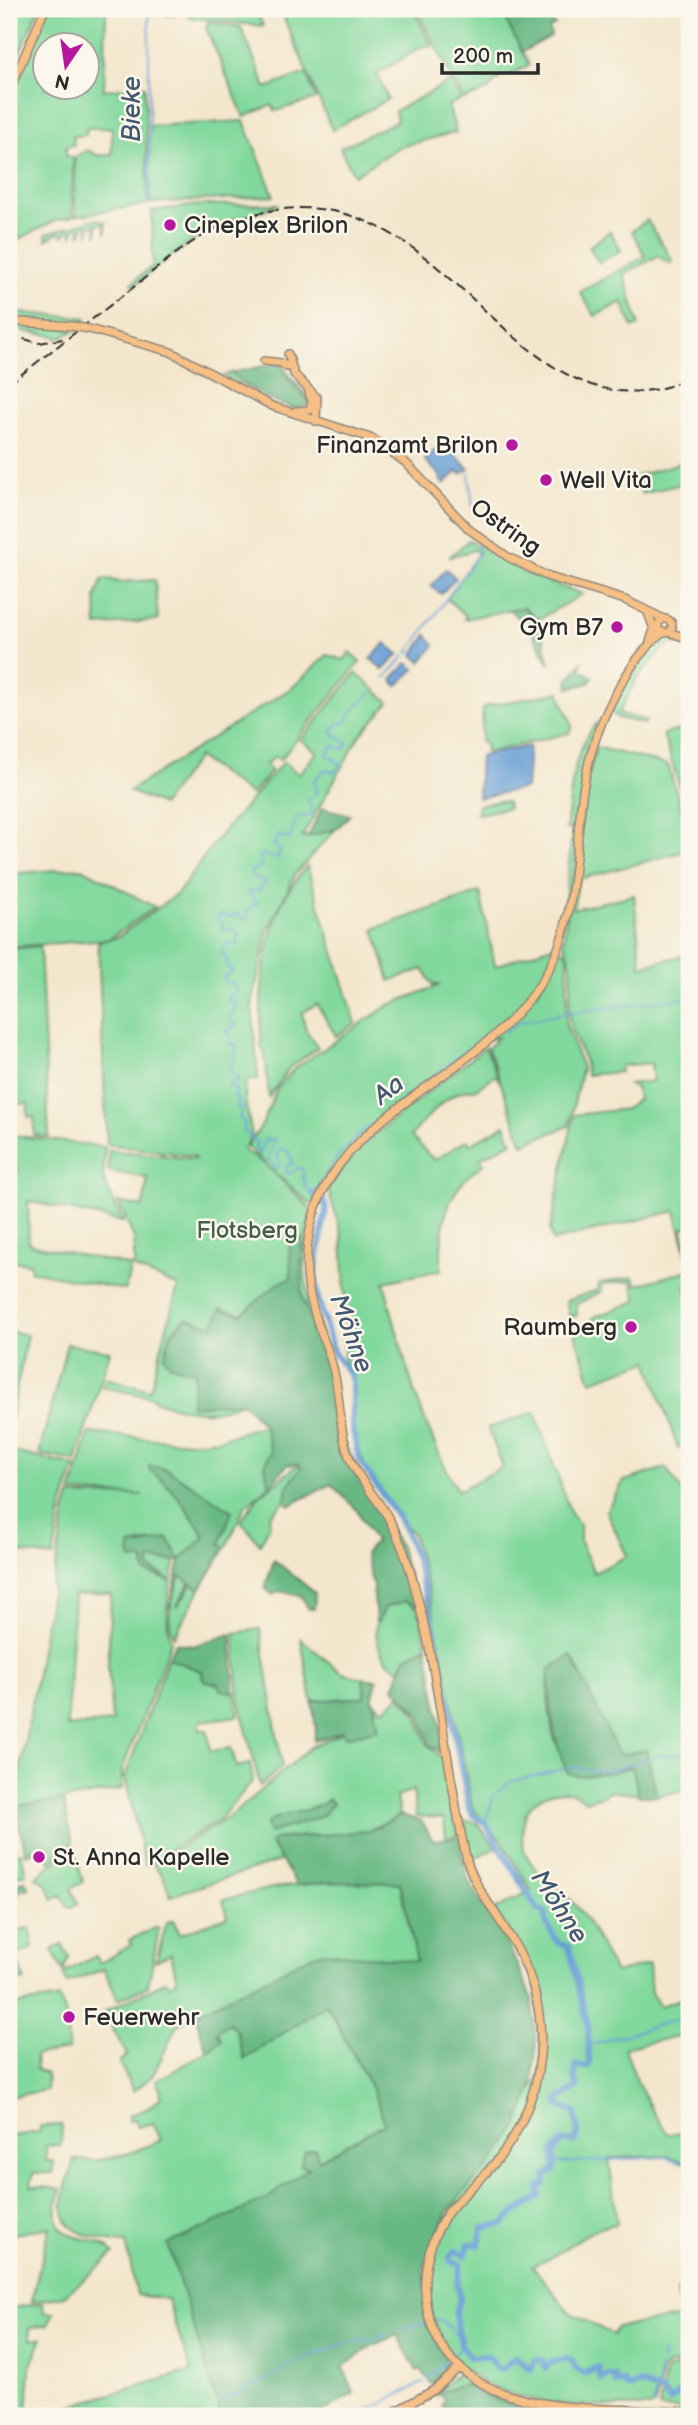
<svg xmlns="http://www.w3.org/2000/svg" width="698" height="2425" font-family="'Balsamiq Sans',sans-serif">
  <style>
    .green { fill: #81d89c; stroke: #568264; stroke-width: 2; fill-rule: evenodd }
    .forest { fill: #68b884; stroke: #4a7258; stroke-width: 2 }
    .water { fill: #689ed5; stroke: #4a6480; stroke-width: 2 }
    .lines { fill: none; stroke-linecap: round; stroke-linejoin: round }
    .stream { stroke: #689ed5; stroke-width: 2 }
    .river { stroke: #689ed5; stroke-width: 6 }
    .primary-casing { stroke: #8f887c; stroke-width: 10 }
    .primary { stroke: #f5bf86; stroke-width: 7 }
    .rail { stroke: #2b2b2b; stroke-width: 2; stroke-dasharray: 10 5; stroke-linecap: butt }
    .primary-bridge-casing { stroke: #8f887c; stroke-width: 10; stroke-linecap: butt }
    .primary-bridge { stroke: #f5bf86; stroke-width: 7 }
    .poi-dot { fill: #b5179e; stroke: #fbf7ec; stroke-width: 2.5 }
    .labels { text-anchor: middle; stroke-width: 5; stroke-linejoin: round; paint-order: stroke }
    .poi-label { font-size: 24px; fill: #2b2b2b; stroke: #fbf7ec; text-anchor: start }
    .street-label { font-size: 24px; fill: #2b2b2b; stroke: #fbf7ec }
    .park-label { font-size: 24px; fill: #455f4d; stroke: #fbf7ec }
    .water-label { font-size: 26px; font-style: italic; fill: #43596f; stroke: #fbf7ec }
  </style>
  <rect width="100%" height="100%" fill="#fbf7ec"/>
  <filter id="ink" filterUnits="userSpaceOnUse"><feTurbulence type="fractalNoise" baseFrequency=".0143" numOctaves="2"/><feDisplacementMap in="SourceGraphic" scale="14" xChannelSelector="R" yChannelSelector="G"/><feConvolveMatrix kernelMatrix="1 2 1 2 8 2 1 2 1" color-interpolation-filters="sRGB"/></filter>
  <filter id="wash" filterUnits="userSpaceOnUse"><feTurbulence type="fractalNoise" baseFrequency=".00686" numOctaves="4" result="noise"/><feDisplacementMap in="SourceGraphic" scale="28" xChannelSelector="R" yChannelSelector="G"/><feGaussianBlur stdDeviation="1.57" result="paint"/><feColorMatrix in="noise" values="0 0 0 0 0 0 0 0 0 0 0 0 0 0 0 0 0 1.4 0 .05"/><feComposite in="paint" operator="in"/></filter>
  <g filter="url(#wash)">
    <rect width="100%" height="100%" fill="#f3e6cc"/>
    <path class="green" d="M9 9H39L9 77Z
      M49 9 106 11 104 90 145 86 148 204 75 216V157L87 150 99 156 112 154V128H87L86 135 73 136 74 145 66 146V156L73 157 72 217 56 220 9 244V99L36 33ZM46 46H88V88H46Z
      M112 9H175L174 16Z
      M189 9H256L263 26 188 17Z
      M280 9H413L432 46 420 48 377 74 388 99 332 130Z
      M416 9H520L505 18 529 65 514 73 500 77 488 90 464 100Z
      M208 22 241 27 266 88 306 73 316 99 275 111 272 105 244 117 206 28Z
      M451 81 461 100 448 105 456 132 399 147 354 175 340 148 397 121 395 111Z
      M244 121 274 196 150 203 149 126Z
      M277 204C262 213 241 215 223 224 190 240 162 263 134 286L132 283 153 265 152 211 200 205Z
      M95 219 106 222V234L104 224H97V235L96 225 89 226V235L88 226H83L81 236 79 228H75L72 236 71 230H67L64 236 58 233 46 240V234Z
      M647 220 673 261 669 263 658 256 624 274 639 325 633 328 622 302 595 316 580 292 645 256 632 231Z
      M610 231 621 250 599 263 589 247Z
      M9 312 86 318 83 326 9 318Z
      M9 322 75 330 58 339 55 336 9 329Z
      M282 365 311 401 296 410 223 376 231 373 269 398 306 396 280 368Z
      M689 460V482L642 494 637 476Z
      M469 540 525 573 582 594 539 619 524 607 464 619 466 616 447 599 479 552 474 550 449 557Z
      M109 579 119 582 155 580 158 620 97 626 96 597 102 580Z
      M664 635 689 643V647L672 643 660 651 637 678 619 713 646 721 645 724 618 718 611 711C621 683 641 653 664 635Z
      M350 652 360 662 280 760 274 756 266 765 271 771 251 795 198 757 162 805 129 791 293 687 327 655 344 660Z
      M356 673 389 702 359 737 302 837 336 829 295 874 267 932 252 1004 258 1079 246 1081 245 1100 252 1135 243 1150 266 1165 312 1210C295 1272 310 1305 329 1362 298 1378 247 1406 214 1411 195 1413 173 1406 155 1401V1398L103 1387 106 1378 150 1390 178 1286 134 1268V1238L118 1202 143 1207 148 1178 108 1171 109 1150 195 1159 193 1156 107 1144 98 942 118 937 178 893 217 839 283 762 299 774 317 752 301 740Z
      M560 692C561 706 570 711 572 728L569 733 486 753 485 743H481L483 709 486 706Z
      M597 723 570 891 558 942H556L564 913 572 829H566C572 792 571 751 597 723Z
      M689 728V796L683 797 663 734Z
      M596 747 668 765 689 834V850L579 879 573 909 634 895 641 966 689 954V1226L682 1229 689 1263 675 1211 553 1241 550 1230 574 1115 626 1109 638 1099 636 1088 629 1084 653 1081 651 1063 620 1066V1072L586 1075C587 1054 573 1042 570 1023 566 999 579 963 563 943L585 791Z
      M499 801 507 802 508 808 477 814 478 805Z
      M307 866 356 1023 336 1036 317 1004 302 1013 306 1030 318 1048 290 1067 269 1097 265 1053 261 1047C260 982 261 918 307 866Z
      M82 868 155 907 109 939 9 947V874Z
      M480 892 495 966 555 945 556 948 536 996 560 950 563 949 568 955 566 1024 582 1068 569 1126 523 1144 488 1048 498 1037 487 1039 366 1133 315 1204 309 1203 247 1147 262 1125 277 1089 294 1069 389 1005 440 985H433L423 969 390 981 374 929Z
      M40 946 49 1137 34 1135V1117H28V1103L9 1105V949Z
      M485 1047 501 1084 496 1075 475 1090C450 1087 426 1119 411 1136L434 1160 467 1140 470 1144 505 1125 512 1142 480 1158 484 1164C444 1189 440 1226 441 1270L384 1282C402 1354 421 1426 458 1491L503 1467 488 1428 535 1412 571 1514 580 1525V1542L594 1573 627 1556 606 1511 624 1481 666 1468 685 1496 689 1492V1789L657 1796 607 1791 606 1795 586 1801C575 1792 566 1789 551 1793 538 1797 529 1804 525 1817 510 1869 557 1878 581 1912 594 1931 604 1953 615 1973L649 1964 651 1993 660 2006 689 1996V2025L680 2029 682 2035 625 2048C635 2080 647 2106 668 2134L689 2133V2163L666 2156 609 2158 617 2224C581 2228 563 2257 532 2266L569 2312 613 2335 617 2327 679 2318 677 2290 689 2289V2313L682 2323 689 2332V2362L668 2365 663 2369 655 2406 652 2407C585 2406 475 2411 442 2339 432 2318 424 2295 427 2272 437 2217 486 2158 516 2111 523 2100 539 2083 540 2070 542 2053 538 2002 535 1985 530 1964 506 1931 495 1910L531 1890 501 1840 473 1809 429 1591 413 1535 367 1470 354 1440 353 1388 344 1357 346 1314 342 1235 328 1190 355 1150ZM549 1670 619 1756 646 1750 617 1760 562 1754 553 1736 548 1701Z
      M11 1135 105 1147 103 1178 123 1222 28 1201 29 1244 131 1266 125 1290 31 1271 30 1263 9 1261V1170L19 1171 10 1147Z
      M689 1270V1284L685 1286 689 1298V1434L678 1449 648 1361 591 1381 575 1334 594 1328 592 1318 637 1301 632 1281 604 1284 601 1292 576 1304 577 1315 570 1318 566 1301 597 1290 600 1283 633 1277 637 1285Z
      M9 1331 27 1335 9 1428Z
      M67 1344 110 1351 76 1461 39 1454Z
      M264 1425 271 1453 265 1466 270 1485 245 1506 226 1547 220 1545 228 1518C208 1497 179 1470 149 1467V1470C175 1487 188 1511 205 1537L180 1560 152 1541 130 1545 144 1560 145 1572 165 1576 149 1568 151 1560 176 1559C169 1589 163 1612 171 1642L122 1770V1789L63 1800 73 1843 50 1862 42 1848 33 1851 28 1834 19 1829 14 1806 65 1512 70 1496 143 1495 71 1493 89 1433 189 1442 220 1439ZM111 1594 108 1665 112 1722 67 1727 74 1595Z
      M9 1451 75 1466 61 1511 53 1557 9 1551Z
      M299 1464 302 1468 287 1486 285 1501 270 1516 269 1527 260 1544 241 1521 258 1497Z
      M180 1576 190 1583 176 1607 192 1584 200 1589 174 1637C164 1617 173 1597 180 1576Z
      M406 1601 418 1608 427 1646 406 1657 400 1670C380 1661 375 1642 376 1621H379L385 1607Z
      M260 1629 282 1766 260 1786 239 1700 234 1633Z
      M301 1639 342 1673 363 1678 365 1697 312 1701Z
      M168 1658 203 1672 231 1692 234 1690 239 1716 200 1721V1730H207L211 1751 231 1748 237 1767 250 1764 253 1781 218 1821 145 1865 125 1777Z
      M400 1696 416 1713 427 1744 446 1762 458 1836 446 1839 444 1818 416 1816 413 1790 397 1796 400 1815 368 1831 275 1839 271 1847 283 1860 170 1896 164 1878 153 1864 232 1815 312 1746 344 1732 345 1736 377 1710 372 1700 383 1710ZM323 1804 321 1817 302 1821 273 1818H285Z
      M461 1820 477 1823 496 1848 470 1860Z
      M74 1846 83 1882 71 1889 78 1903 69 1908 61 1895 53 1900 48 1886 36 1877Z
      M21 1852 26 1873 9 1879V1857Z
      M330 1882 400 1883 417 1961 320 1952 177 2025 153 2075 133 2091 119 2062 127 2055 104 2012 166 1981 169 1985 177 1981 171 1954 156 1961 167 1922 173 1920 180 1934 227 1917 223 1900 272 1888Z
      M14 1917 19 1930 30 1928 33 1948 11 1958 12 1963H18L25 1981 9 1978V1918Z
      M155 1928 159 1929 148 1986 118 2000 104 1969 67 1983 63 1973 96 1956 100 1963 131 1945 129 1940Z
      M62 1944 69 1957 63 1971 52 1950Z
      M59 1998 65 2011 69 2050 35 2055 36 2070 47 2074 46 2090 9 2097V2007C27 2001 41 2002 59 1998Z
      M326 2004 372 2089 385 2123 318 2160 267 2199 223 2221 221 2416H73L70 2406 191 2371 167 2299 137 2295 126 2243C111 2243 101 2239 87 2235 47 2221 67 2189 74 2159 102 2165 135 2152 161 2140L153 2123 138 2127 135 2119 129 2121V2115L147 2109 160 2098 161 2091 156 2081 207 2052 221 2040 216 2031 230 2023 236 2031 245 2059Z
      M9 2119 11 2136 40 2132V2126L62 2125 61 2145 46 2146V2161H54L53 2173H33L31 2186 61 2189C40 2252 96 2229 114 2254L64 2296 31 2302 50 2227 9 2235Z
      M43 2303 44 2312H54L48 2325 29 2328 30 2340 42 2338 30 2368 27 2416H9V2308Z
      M689 2363V2410L659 2408 666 2370Z
      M458 2373 495 2395 550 2410 509 2403 465 2384 432 2397Z"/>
    <path class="forest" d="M520 9H545L555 25 549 28 551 36 522 52 505 18Z
      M273 364 282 365 288 380 308 400 307 407C281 412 251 388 231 373Z
      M524 607 541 626 550 665 531 631 510 610Z
      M582 662 581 669 593 677 589 683 569 688 568 680Z
      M322 808 350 815 336 829 308 837Z
      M302 1238V1296L331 1378 335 1426 400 1547 418 1608 406 1601 385 1607 379 1621H376L373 1586 365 1554 375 1542 357 1510 331 1484 290 1505 285 1501 287 1486 301 1468 299 1464 287 1465 270 1485C266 1473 261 1462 271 1453L264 1425 242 1402 191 1406 195 1372 170 1365 164 1357 171 1333 186 1318 213 1326 221 1309 242 1314 277 1284 291 1278 289 1239Z
      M149 1466 167 1469 232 1511 220 1544 226 1547 200 1589 192 1584 177 1607 190 1583 180 1576 169 1609 180 1561 151 1560 149 1568 171 1581 145 1572 144 1560H131L130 1545H141L168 1538 180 1560 205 1537C189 1511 175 1487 149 1470Z
      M274 1560 315 1593 314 1609H309L301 1596 279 1591 273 1595 265 1588Z
      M231 1634 234 1690 231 1692 221 1690 219 1684 206 1682 202 1678 203 1672 168 1658 176 1643 193 1646Z
      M427 1646 445 1752 443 1753 430 1745 419 1713 394 1688 406 1657Z
      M571 1655 619 1755 646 1750 657 1796H639L632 1766C620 1771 576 1781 567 1772 553 1738 548 1707 549 1670Z
      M363 1678 377 1680 372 1700 379 1729 345 1737 343 1731 314 1741 316 1729 312 1701 365 1697Z
      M329 1799 333 1803 321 1817 269 1833 266 1824C284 1810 312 1814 329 1799Z
      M63 1800 73 1843 50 1862 42 1848 26 1854 14 1806Z
      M400 1815 422 1821 433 1841 458 1836 468 1880 510 1949 532 1999 536 2044 532 2087 517 2126 494 2160 447 2211 423 2269 435 2337 448 2366 432 2385 421 2369 417 2371 397 2335 373 2345 343 2367 354 2393 316 2416H221L168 2244 267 2199 308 2168 300 2166 305 2151 315 2149 319 2160 385 2123 372 2089 327 2004 244 2059 237 2032 230 2023 217 2031 222 2040 207 2052 195 2014 320 1952 417 1961 400 1883 330 1882 297 1885 270 1843 275 1839 368 1831Z
      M25 1881 29 1888 18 1891V1896L9 1898V1885Z
      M462 2385 509 2405 541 2411 637 2416H455V2413L441 2405 445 2400 438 2393Z"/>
    <path class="water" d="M443 442 469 469 461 474 458 471 444 484 440 480 442 478 425 460Z
      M446 569 456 578 441 594 431 586Z
      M427 635 435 645 421 662 413 655Z
      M385 643 399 654 383 670 371 659Z
      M407 663 415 669 397 686 392 679Z
      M529 746 526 788 478 798 480 756Z"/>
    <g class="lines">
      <path class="stream" d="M149 13 150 9
        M149 203V16
        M469 474 473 509
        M408 653 477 556V546
        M385 678 405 656
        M372 692 350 714 346 722 337 724 331 732 347 743 345 749 332 746 327 755 340 763 335 772 324 770 314 781 316 794 307 799 312 810 310 815 296 818 290 839 278 836 273 845 280 850 278 858 260 854 261 867 251 871 252 877 266 882 260 890 247 892 257 903 247 910 249 918 245 920 237 914 229 917 220 914 217 918 223 924 222 930 234 928 239 936 237 945 228 943 220 952 227 957V967L233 971 224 977 225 981 235 985V996H227L229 1002 237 1005 230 1018 236 1026 226 1031 231 1036 229 1045 235 1043C238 1050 233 1065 229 1071L236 1074 238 1080 235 1083 231 1080 229 1086 237 1090 234 1096 239 1101 237 1108 243 1109 239 1118 245 1122 243 1130 257 1142 255 1148 260 1154 265 1139 275 1140 268 1159 276 1168 279 1167 278 1152 281 1149 288 1151 293 1163 287 1165 286 1171 290 1174 297 1168 302 1169 305 1186 313 1194 336 1159 357 1136 498 1025
        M506 1032 519 1022 565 1013 689 998
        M568 1768C580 1765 589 1772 600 1771 629 1768 658 1750 689 1755
        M497 1792 512 1781 564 1769
        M485 1823 494 1795
        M679 2018 689 2013
        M590 2045 675 2020
        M555 2163 666 2157 689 2165
        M435 2320H442L460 2339
        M401 2329 426 2323
        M454 2354 462 2347
        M662 2361 664 2352
        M428 2380 446 2361
        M658 2391 660 2367
        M386 2401 424 2382
        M218 2403 267 2380 293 2362 353 2341H370L388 2334
        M653 2406 656 2391
        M365 2411 384 2402
        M354 2416 363 2412"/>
      <path class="river" d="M313 1194 323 1199 326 1209 315 1274 318 1299 333 1351 352 1378V1427L359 1460 403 1525 416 1559 434 1627 469 1808 473 1815 485 1823 538 1910 545 1912 547 1925 558 1943 569 1947 588 2026 589 2064 587 2067 576 2065 574 2077 578 2087 558 2100 560 2106 575 2112 578 2132 576 2141 562 2142 553 2152 555 2170 546 2175 545 2184 539 2187 540 2197 514 2213 503 2224 482 2228 479 2245 469 2244 465 2256 456 2250 450 2257 451 2262 461 2264 457 2285 460 2300 455 2314 461 2345 470 2358 488 2356 497 2369H503L515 2357 531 2369 535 2360H542L546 2368 548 2364 565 2358 572 2360 575 2368 584 2374 598 2367 601 2380 607 2376H616V2383L624 2381 626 2386 632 2388 639 2384 662 2392 670 2401 680 2393 689 2396"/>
    </g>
  </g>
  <g filter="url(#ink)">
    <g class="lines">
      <g class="primary-casing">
        <path id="primary" d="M9 91 45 9
          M9 321 72 326
          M89 329 171 352 272 406 373 439 406 463 470 530 508 557 549 577 625 600 664 619
          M288 354 294 374 317 398 316 421
          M264 361 281 363 287 367
          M296 411 310 410 312 401 309 393
          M648 613 654 629 650 642
          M658 626a7 7 0 1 1 14 0a7 7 0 1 1-14 0Z
          M664 632C645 646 631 666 620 686 601 718 589 753 583 790 575 845 577 902 556 954 511 1060 387 1088 331 1177 306 1216 300 1267 314 1311 320 1333 331 1354 335 1377 341 1404 339 1432 350 1459 359 1480 376 1497 388 1517 400 1539 409 1564 415 1588 440 1678 446 1771 467 1861 476 1889 494 1910 509 1935 532 1971 544 2013 540 2056 536 2100 516 2142 485 2174 472 2188 455 2201 445 2217 427 2246 420 2280 428 2314 457 2425 601 2405 689 2412
          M669 632 689 639
          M387 2416 434 2390 460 2367"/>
      </g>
      <use href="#primary" class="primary"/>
      <path class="rail" d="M9 335 39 343 63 339
        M9 384C48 354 87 323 126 293 160 266 194 235 236 220 451 144 505 457 689 379"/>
      <g class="primary-bridge-casing">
        <path id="primary-bridge" d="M72 326 89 329"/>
      </g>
      <use href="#primary-bridge" class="primary-bridge"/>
    </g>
  </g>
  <g class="poi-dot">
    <circle cx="170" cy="225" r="7"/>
    <circle cx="512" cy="445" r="7"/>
    <circle cx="546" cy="480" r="7"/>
    <circle cx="617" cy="627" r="7"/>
    <circle cx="631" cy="1327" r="7"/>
    <circle cx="39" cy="1857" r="7"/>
    <circle cx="69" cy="2017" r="7"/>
  </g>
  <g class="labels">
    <g class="poi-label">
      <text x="184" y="233">Cineplex Brilon</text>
      <text x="498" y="453" text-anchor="end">Finanzamt Brilon</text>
      <text x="560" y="488">Well Vita</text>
      <text x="603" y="635" text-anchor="end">Gym B7</text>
      <text x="617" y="1335" text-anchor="end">Raumberg</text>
      <text x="53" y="1865">St. Anna Kapelle</text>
      <text x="83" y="2025">Feuerwehr</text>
    </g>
    <g class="street-label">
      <text transform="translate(506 527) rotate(35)" y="8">Ostring</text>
    </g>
    <g class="park-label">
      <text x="247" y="1238">Flotsberg</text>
    </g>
    <g class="water-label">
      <text transform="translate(131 109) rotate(-90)" y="9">Bieke</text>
      <text transform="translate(388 1089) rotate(-38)" y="9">Aa</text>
      <text transform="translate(352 1333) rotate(70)" y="9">Möhne</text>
      <text transform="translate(560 1906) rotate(57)" y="9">Möhne</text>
    </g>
  </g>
  <rect width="698" height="2425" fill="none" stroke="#fbf7ec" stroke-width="35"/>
  <g transform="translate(66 66) rotate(193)"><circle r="33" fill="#fbf7ec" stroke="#a8a59f" stroke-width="2"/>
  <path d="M0-5L12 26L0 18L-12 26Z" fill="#b5179e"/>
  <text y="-10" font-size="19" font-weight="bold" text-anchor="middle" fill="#2b2b2b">N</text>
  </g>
  <path d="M442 63v10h96v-10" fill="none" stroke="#2b2b2b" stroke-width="3.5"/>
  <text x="453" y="63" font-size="21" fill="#2b2b2b" stroke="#fbf7ec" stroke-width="5" paint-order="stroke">200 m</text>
</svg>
